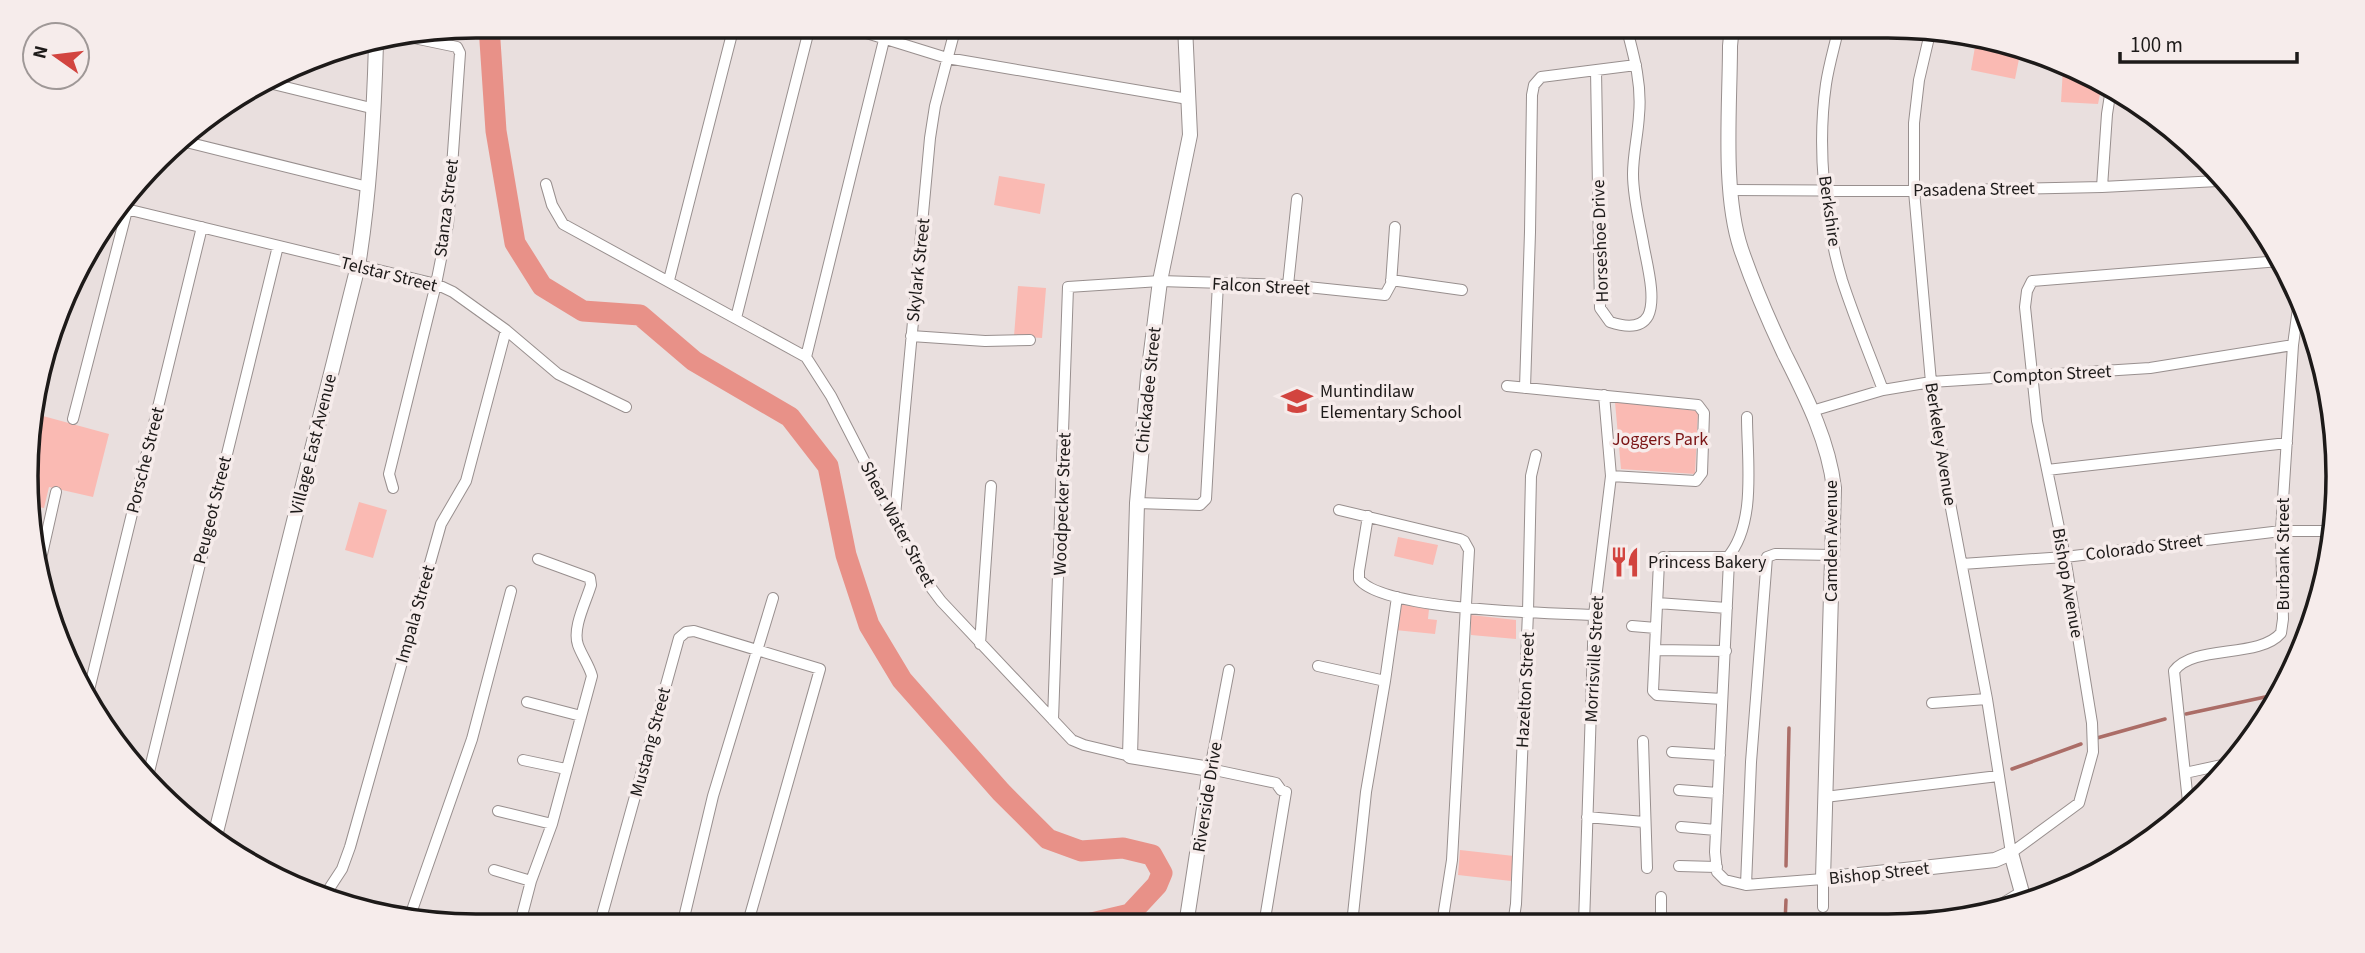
<svg xmlns="http://www.w3.org/2000/svg" width="2365" height="953" font-family="'Source Sans 3',sans-serif">
  <style>
    .green { fill: #fabab3 }
    .lines { fill: none; stroke-linecap: round; stroke-linejoin: round }
    .stream { stroke: #ab6d67; stroke-width: 3.5 }
    .river { stroke: #e89188; stroke-width: 21 }
    .minor-casing { stroke: #988f8e; stroke-width: 12 }
    .tertiary-casing { stroke: #988f8e; stroke-width: 16 }
    .minor { stroke: #fff; stroke-width: 10 }
    .tertiary { stroke: #fff; stroke-width: 14 }
    .labels { text-anchor: middle; stroke-width: 7; stroke-linejoin: round; paint-order: stroke }
    .street-label { font-size: 18px; fill: #1d1a19; stroke: #f6eceb }
    .poi-label { font-size: 18px; fill: #1d1a19; stroke: #f6eceb; text-anchor: start }
    .park-label { font-size: 18px; fill: #7a1314; stroke: #f6eceb }
    .rim { fill: none; stroke: #1d1a19; stroke-width: 3.5 }
  </style>
  <rect width="100%" height="100%" fill="#e9dfde"/>
  <path class="green" d="M1976 41 2033 50 2061 66 2019 59 2015 79 1971 70Z
    M2063 68 2101 89 2098 104 2061 102Z
    M999 176 1045 184 1040 214 994 205Z
    M1018 286 1046 288 1042 338 1014 336Z
    M1615 402 1698 411 1695 474 1621 469Z
    M32 413 109 434 93 497 49 487 44 508 33 506Z
    M359 502 387 510 373 558 345 550Z
    M1398 537 1438 545 1433 565 1394 556Z
    M1399 604 1429 609 1428 619 1437 620 1435 634 1395 630Z
    M1471 615 1516 620V639L1471 635Z
    M1460 850 1514 856 1511 881 1458 875Z"/>
  <g class="lines">
    <path class="stream" d="M2333 487 2337 445
      M2186 714 2279 694
      M2097 738 2165 719
      M2012 769 2081 744
      M1786 866 1789 728
      M1785 923 1786 900"/>
    <path class="river" d="M489 26 496 131 515 243 542 286 583 311 640 315 694 361 790 417 828 466 846 555 869 625 902 680 1001 792 1048 839 1081 851 1123 848 1152 855 1162 873 1157 885 1130 914 1083 925"/>
    <g class="minor-casing">
      <path id="minor" d="M844 26 947 58 1188 99
        M1839 26C1835 45 1829 64 1826 84 1817 146 1824 220 1842 280 1854 317 1869 353 1883 390
        M1930 33 1919 80 1914 123V191L1931 382 1947 487 1987 699 2011 853 2079 803 2093 752 2092 723 2065 557 2037 421 2025 307 2027 291 2032 281 2280 261
        M1596 70 1600 308 1610 322C1622 326 1640 330 1648 316 1657 298 1646 261 1643 242 1639 220 1633 197 1633 174 1633 154 1638 135 1639 115 1642 84 1634 56 1626 26
        M273 84 375 109
        M178 140 368 187
        M546 184 552 205 563 224 806 357 831 396 926 581 941 601 1072 740 1084 745 1130 756
        M2102 187 2107 114 2110 95
        M1730 190 1914 191 2102 187 2218 181
        M122 208 436 284 453 292 506 330 558 374 626 407
        M669 280 734 26
        M1391 280 1462 290
        M1288 285 1297 199
        M736 318 810 26
        M911 336 985 341 1030 340
        M806 357 884 40
        M1507 386 1698 405 1704 413 1702 473 1696 481 1611 476
        M1525 388 1530 232 1532 95 1534 85 1541 77 1636 65
        M1812 411 1883 390 1931 382 2150 368 2293 345
        M73 419 127 210
        M2047 470 2287 443
        M393 488 389 474 436 284 448 224 460 53 457 47 409 37
        M1137 503 1200 505 1206 499 1218 284
        M1339 510 1460 539 1464 541 1469 550 1452 860 1442 924
        M895 516 930 138 935 106 956 26
        M1368 516 1359 571V579C1382 611 1552 613 1594 615
        M1727 558C1757 524 1747 460 1747 417
        M1962 564 2065 557 2281 531H2327
        M38 572 56 492
        M1657 603 1727 608
        M1632 626 1656 628
        M980 644 991 486
        M1655 650 1726 651
        M1318 666 1385 681
        M1229 670 1210 769 1276 783 1281 790 1286 792 1264 925
        M88 694 202 227
        M1722 699 1657 695 1653 691 1659 562 1663 557H1724L1729 561 1715 852 1717 872 1725 880 1746 885 1823 879V907
        M527 702 581 716
        M1932 703 1987 699
        M1053 720 1068 287 1160 281 1288 285 1385 295 1391 284 1395 227
        M1643 741 1647 868
        M1672 752 1720 755
        M523 760 566 769
        M2185 773 2231 763
        M148 776 278 246
        M1679 790 1718 793
        M1825 797 1998 776
        M498 811 552 824
        M2189 811 2174 671C2193 644 2259 659 2281 633L2283 619 2281 531 2293 345 2299 301
        M1587 817 1644 822
        M1681 827 1716 830
        M1679 866 1717 867
        M494 870 531 881
        M1746 885 1751 762 1767 557 1775 554 1833 555
        M323 898 342 869 350 847 441 524 466 481 506 330
        M1995 908 2021 892
        M410 916 472 739 511 591
        M1352 924 1366 792 1385 681 1397 597
        M1513 924 1516 904 1528 612 1531 476 1536 455
        M1584 924 1594 615 1611 476 1604 395
        M1661 924V897
        M599 926 679 638 686 632 694 631 820 669 747 926
        M682 926 713 796 773 598
        M519 927 531 881 552 824 592 676C589 665 582 656 578 645 572 628 586 602 591 585L590 578 538 559"/>
    </g>
    <g class="tertiary-casing">
      <path id="tertiary" d="M1185 26 1190 135 1160 281 1148 376 1137 503 1130 756 1210 769 1186 925
        M1732 26 1730 46C1730 106 1722 192 1741 249 1753 284 1768 319 1784 353 1806 397 1828 439 1834 488L1823 879 1995 860 2011 853 2024 900
        M214 840 358 266C370 192 374 118 376 43"/>
    </g>
    <use href="#minor" class="minor"/>
    <use href="#tertiary" class="tertiary"/>
  </g>
  <defs>
    <g id="school-bare" transform="scale(2.415)"><path d="M0-5L7-2L0 1L-7-2ZM-4 1L0 2.5L4 1V4Q0 6-4 4Z" fill="#d2443f" stroke="#f6eceb" stroke-width="2.5" paint-order="stroke"/></g>
    <g id="restaurant-bare" transform="scale(2.415)"><path d="M-5-6h1v4h1v-4h1v4h1v-4h1v5L-1.5 .5V6h-2V.5L-5-1ZM5-6V6H3V1.5H1.5Q1.5-4 5-6Z" fill="#d2443f" stroke="#f6eceb" stroke-width="2.5" paint-order="stroke"/></g>
  </defs>
  <g fill-rule="evenodd">
    <use href="#school-bare" x="1297" y="401"/>
    <use href="#restaurant-bare" x="1625" y="562"/>
  </g>
  <g class="labels">
    <g class="street-label">
      <text transform="translate(1974 189) rotate(-1)" y="6">Pasadena Street</text>
      <text transform="translate(446 208) rotate(-83)" y="6">Stanza Street</text>
      <text transform="translate(1830 211) rotate(82)" y="6">Berkshire</text>
      <text transform="translate(1600 241) rotate(-92)" y="6">Horseshoe Drive</text>
      <text transform="translate(918 270) rotate(-84)" y="6">Skylark Street</text>
      <text transform="translate(389 274) rotate(14)" y="6">Telstar Street</text>
      <text transform="translate(1261 286) rotate(3)" y="6">Falcon Street</text>
      <text transform="translate(2052 374) rotate(-3)" y="6">Compton Street</text>
      <text transform="translate(1148 390) rotate(-84)" y="6">Chickadee Street</text>
      <text transform="translate(313 444) rotate(-76)" y="6">Village East Avenue</text>
      <text transform="translate(1941 444) rotate(81)" y="6">Berkeley Avenue</text>
      <text transform="translate(145 460) rotate(-76)" y="6">Porsche Street</text>
      <text transform="translate(1062 504) rotate(-88)" y="6">Woodpecker Street</text>
      <text transform="translate(212 510) rotate(-76)" y="6">Peugeot Street</text>
      <text transform="translate(898 524) rotate(62)" y="6">Shear Water Street</text>
      <text transform="translate(1831 541) rotate(-90)" y="6">Camden Avenue</text>
      <text transform="translate(2144 547) rotate(-7)" y="6">Colorado Street</text>
      <text transform="translate(2283 554) rotate(-90)" y="6">Burbank Street</text>
      <text transform="translate(2068 583) rotate(80)" y="6">Bishop Avenue</text>
      <text transform="translate(415 614) rotate(-74)" y="6">Impala Street</text>
      <text transform="translate(1594 659) rotate(-87)" y="6">Morrisville Street</text>
      <text transform="translate(1525 690) rotate(-87)" y="6">Hazelton Street</text>
      <text transform="translate(650 742) rotate(-75)" y="6">Mustang Street</text>
      <text transform="translate(1207 797) rotate(-81)" y="6">Riverside Drive</text>
      <text transform="translate(1879 873) rotate(-6)" y="6">Bishop Street</text>
    </g>
    <g class="poi-label">
      <text x="1320" y="397">Muntindilaw<tspan x="1320" dy="21">Elementary School</tspan></text>
      <text x="1648" y="568">Princess Bakery</text>
    </g>
    <g class="park-label">
      <text x="1660" y="445">Joggers Park</text>
    </g>
  </g>
  <path d="M0 0H2365V953H0ZM476 38H1888A438 438 0 0 1 2326 476V476A438 438 0 0 1 1888 914H476A438 438 0 0 1 38 476V476A438 438 0 0 1 476 38Z" fill="#f6eceb" fill-rule="evenodd"/>
  <path class="rim" d="M476 38H1888A438 438 0 0 1 2326 476V476A438 438 0 0 1 1888 914H476A438 438 0 0 1 38 476V476A438 438 0 0 1 476 38Z"/>
  <g transform="translate(56 56) rotate(284)"><circle r="33" fill="#f6eceb" stroke="#9f9897" stroke-width="2"/>
  <path d="M0-5L12 26L0 18L-12 26Z" fill="#d2443f"/>
  <text y="-10" font-size="19" font-weight="bold" text-anchor="middle" fill="#1d1a19">N</text>
  </g>
  <path d="M2120 52v10h177v-10" fill="none" stroke="#1d1a19" stroke-width="3.5"/>
  <text x="2130" y="52" font-size="21" fill="#1d1a19" stroke="#f6eceb" stroke-width="5" paint-order="stroke">100 m</text>
</svg>
